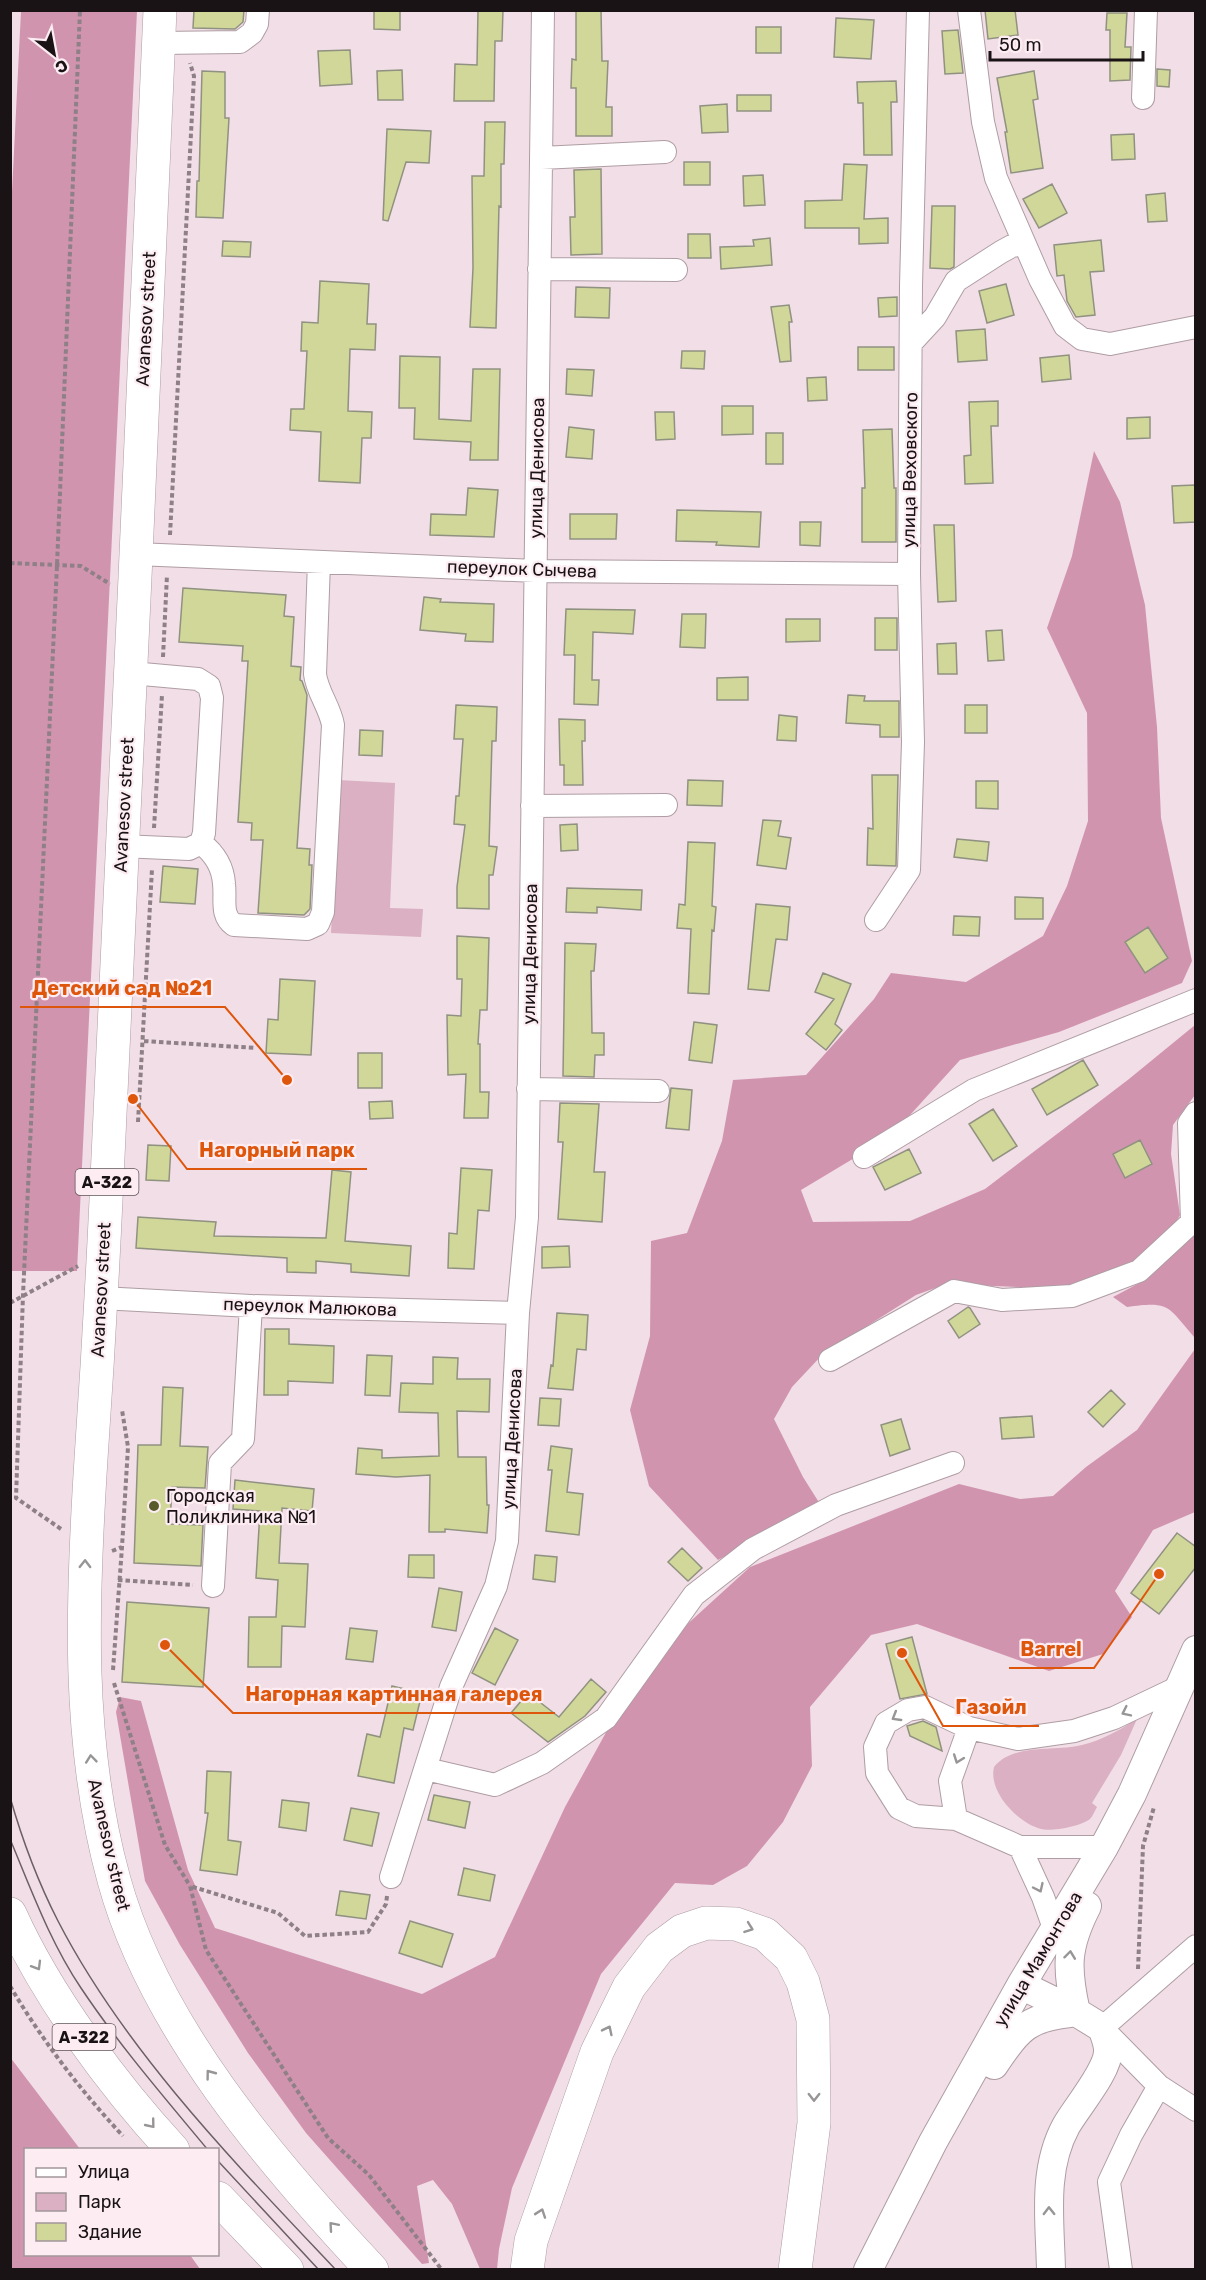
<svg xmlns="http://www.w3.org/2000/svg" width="1206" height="2280" font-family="Rubik,sans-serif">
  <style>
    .green { fill: #dab0c2 }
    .forest { fill: #d194af }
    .building { fill: #d1d699; stroke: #909281; stroke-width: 1.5 }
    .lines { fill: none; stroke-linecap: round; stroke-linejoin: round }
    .minor-casing { stroke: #af9da4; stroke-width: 24 }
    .major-casing { stroke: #af9da4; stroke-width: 30 }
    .highway-casing { stroke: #af9da4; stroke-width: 34 }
    .path { stroke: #8e8086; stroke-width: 4; stroke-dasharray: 4.5 3; stroke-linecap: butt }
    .minor { stroke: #fff; stroke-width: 22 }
    .major { stroke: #fff; stroke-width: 28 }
    .highway { stroke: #fff; stroke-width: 33 }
    .tram { stroke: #6b5f64; stroke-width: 1.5 }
    .oneway { stroke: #989596 }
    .poi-dot { fill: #595c2a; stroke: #fdedf3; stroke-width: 2 }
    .labels { text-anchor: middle; stroke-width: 4.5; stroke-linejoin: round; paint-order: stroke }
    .shield { fill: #fdedf3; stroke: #5e5458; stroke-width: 1.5 }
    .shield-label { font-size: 16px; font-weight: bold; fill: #1a1316 }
    .street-label { font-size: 18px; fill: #1a1316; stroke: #fdedf3 }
    .poi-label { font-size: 18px; fill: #1a1316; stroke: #fdedf3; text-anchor: start }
    .leader { fill: none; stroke: #de560c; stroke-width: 2 }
    .callout-dot { fill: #de560c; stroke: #fdedf3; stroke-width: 2 }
    .callout-label { font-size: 20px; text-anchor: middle; font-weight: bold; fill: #de560c; stroke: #fdedf3; stroke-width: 4.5; stroke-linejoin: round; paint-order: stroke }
  </style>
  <rect width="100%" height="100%" fill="#f2dee6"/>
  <path class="green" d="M338 780 395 783 390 908 423 909 421 937 331 933Z
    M1137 1719 1121 1755 1092 1803 1097 1807C1095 1810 1093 1816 1090 1819 1082 1826 1051 1832 1041 1829 1018 1823 988 1792 994 1767 1012 1743 1055 1752 1082 1745 1102 1740 1120 1730 1137 1719Z"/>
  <path class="forest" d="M21 11H137L77 1271H10V232Z
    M1094 451 1120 502 1145 605 1157 727 1161 818 1192 961 1182 983 1059 1032 960 1060 891 1136 801 1190 813 1222 910 1221 985 1189 1129 1079 1195 1025V1095L1173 1125 1171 1154 1180 1215 1170 1234 1133 1262 1066 1289 946 1284 916 1295 823 1354 792 1387 774 1419 803 1477 820 1504 718 1560 649 1486 630 1410 650 1336 651 1241 687 1233 722 1141 733 1080 806 1075 874 999 891 973 966 982 1043 936 1067 886 1088 821 1087 713 1047 628 1072 556Z
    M1195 1232V1338C1167 1306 1171 1301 1127 1307L1113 1297 1147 1279Z
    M1195 1349V1512L1153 1530 1115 1591 1132 1617 1103 1654 1049 1671 917 1624 871 1635 810 1707 812 1766 783 1822 747 1866 713 1885 675 1883 601 1974 512 2188 499 2249 497 2269H480L452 2204 433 2180 417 2186 429 2263 422 2264 306 2133 248 2053 180 1945 145 1881 116 1712 120 1697 141 1701 188 1870 215 1928 422 1994 495 1957 565 1807 609 1727 671 1639 750 1567 959 1484 1020 1499 1053 1496 1086 1467 1137 1430Z
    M10 2057 80 2149 26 2150V2254L190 2255 200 2269H11Z"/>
  <path class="building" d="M194 10H244L243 22 235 29 193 28Z
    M374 10H400V30L374 29Z
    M478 10H503L502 41H495L494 101H454L455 64 477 65Z
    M576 10H601L602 61H608L606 107H612V136H576V88H571L572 59 576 60Z
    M985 10H1015L1018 35 988 39Z
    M1107 13H1127L1125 47H1131L1130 80 1110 81V30H1106Z
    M836 18 874 20 871 59 834 57Z
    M756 27H781V53H756Z
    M958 30 963 73 945 74 942 31Z
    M350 50 352 84 320 86 318 51Z
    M1157 69 1170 70 1169 87 1157 86Z
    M402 70 403 100H378L377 71Z
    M202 71 225 72V118H229L223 218 196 217 197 181H199Z
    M1034 71 1038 99 1033 100 1043 168 1011 173 1005 132H1007L997 78Z
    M896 81 897 102H891L892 155H864L863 103H858L857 82Z
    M737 95H771V111H737Z
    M727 104 728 132 702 133 700 106Z
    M485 122H505L504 164H501V207L499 206 496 328 470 327 473 268 472 176H484Z
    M387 129 431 131 429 163 406 162 388 221 383 220Z
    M1134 134 1135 159 1112 160 1111 135Z
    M684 162H710V185H684Z
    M844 164 867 165 864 219 888 218V243L859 244V228H805V201L842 200Z
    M601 169 602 254 571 255 570 217H575L574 170Z
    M763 175 765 205 744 206 743 176Z
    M1052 184 1067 213 1039 228 1023 199Z
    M1165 193 1167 221 1148 222 1146 195Z
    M932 206H955L954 267 950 269 930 268Z
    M688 234H710L711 258H688Z
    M770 238 772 265 721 269 720 247 754 246 753 240Z
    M1101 240 1104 271 1090 272 1095 315 1076 317 1067 301 1064 275 1057 276 1054 245Z
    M223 241 251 242 250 257 222 256Z
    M320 281 369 284 367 324H376L375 350 350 349 348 411 372 412 371 438H362L360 483 319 481 321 432 290 430 291 409H304L307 351H301L302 322 318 323Z
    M1006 284 1014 315 987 323 979 291Z
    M576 287 610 288 609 318 575 317Z
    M897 297V316L879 317 878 298Z
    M789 305 792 322H789L791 361 780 362 771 307Z
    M985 329 987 360 958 362 956 331Z
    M858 347H894V370H858Z
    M682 351H705L704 369 681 368Z
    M1069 355 1071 379 1042 382 1040 358Z
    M400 356 440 357 439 419 471 421 473 369H500L498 460H470L471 442 414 439 415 408H399Z
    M567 369 594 370 592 396 566 394Z
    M826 377 827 400 808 401 807 378Z
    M998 401V426H991L993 483 965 484 964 456 971 455 969 402Z
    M722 406H753V434L722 435Z
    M655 412H674L675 439 656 440Z
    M1150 417V438L1127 439V418Z
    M569 427 594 430 592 459 566 457Z
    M892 429 894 488H896V542H862V488H865L863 430Z
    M766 433H783V464H766Z
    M1195 485 1196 522 1174 523 1172 486Z
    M468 488 498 490 494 537 430 535 431 514 466 515Z
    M677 510 761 512 759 547 716 545 717 542 676 541Z
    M570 514H617L616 539H570Z
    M800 522H821L820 546 800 545Z
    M934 525H954L956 601 938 602Z
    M183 588 286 595 284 616 294 617 291 666 301 667 300 680 302 681 307 695 297 848 310 849 309 865H312L310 909 304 915 258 913 263 840H251L252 823 238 822 248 661H242L243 646 179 642Z
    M424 597 441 599 440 602 494 604 493 642 465 641 466 634 420 630Z
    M566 609 635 610 633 634 593 632 592 680H599L598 705 574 704 575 655H564Z
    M682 614H706L705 648 680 647Z
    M875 618H897V650H875Z
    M786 619H820V641L786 642Z
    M1002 630 1004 660 988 661 986 631Z
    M956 643 957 674H938L937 644Z
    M748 677V700H717V678Z
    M848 695 865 696 864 701H899V737H880V725L846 723Z
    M456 705 497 707 496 741H492L489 846 497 847 493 875H489V909L457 908V887L465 825 454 824 456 796H459L463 739H454Z
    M965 705H987V733H965Z
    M779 715 797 717 796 741 777 740Z
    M559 719 585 720V741H582L583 785H564V765H560Z
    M360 730 383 731 382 756 359 755Z
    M872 775H898L896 866 867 865 868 828 873 829Z
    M688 780 723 781 722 806 687 805Z
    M976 781H998V809L976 808Z
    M763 820 781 821 778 836 791 838 786 869 757 865Z
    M577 824 578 850 561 851 560 825Z
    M957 839 989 842 987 861 954 857Z
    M688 842 715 843 712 906 716 907 714 931 712 930 709 994 688 993 691 929 677 928 679 904 685 905Z
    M163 866 198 869 195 904 160 902Z
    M567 888 642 890 641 910 597 907V913L566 912Z
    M1015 897 1043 898V919H1015Z
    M756 904 790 907 787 940 776 939 769 991 748 989Z
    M954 916 980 917 979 936 953 935Z
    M1148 927 1168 958 1145 973 1125 942Z
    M457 936 489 938 487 1010H480L478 1044H480V1092H489L488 1118H464L466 1074 448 1075 447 1015 461 1016 462 979H457Z
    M565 943 596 944 594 971H591L592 1033H604V1055H595L594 1077 563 1076Z
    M823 973 851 984 835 1024 842 1030 826 1050 806 1034 834 999 815 992Z
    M280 979 315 981 311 1055 266 1053 268 1019 278 1020Z
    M694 1022 717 1025 712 1063 689 1060Z
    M358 1053H382V1088H358Z
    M1083 1060 1098 1085 1047 1115 1032 1089Z
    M671 1088 692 1090 689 1130 666 1128Z
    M392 1101 393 1118 370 1119 369 1102Z
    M560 1103 599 1104 594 1172H605L602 1222 558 1219 563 1142H558Z
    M993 1109 1017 1146 993 1161 969 1124Z
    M1140 1140 1152 1164 1125 1178 1113 1154Z
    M148 1145 171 1146 169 1181 146 1180Z
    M909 1149 921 1173 885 1190 873 1167Z
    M461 1168 492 1170 489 1211 478 1210 474 1269 448 1268 449 1233 457 1234Z
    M332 1170 351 1172 345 1241 411 1246 409 1276 351 1272V1264L316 1261V1273L287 1272V1258L136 1248 138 1217 216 1222 214 1236 326 1238Z
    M569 1246 570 1267 542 1268V1247Z
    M968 1307 970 1308 980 1324 959 1338 948 1321Z
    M557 1313 588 1315 586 1350 577 1349 573 1390 548 1388 551 1365 553 1366Z
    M265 1329H289V1344L334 1346 333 1383 288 1381V1395H264Z
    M367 1355 392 1356 390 1396 365 1395Z
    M433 1357 458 1358 457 1379H490L489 1412 457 1411 458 1457H486L487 1505H489L487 1533 445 1529V1532H429L430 1475 396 1477 356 1474 358 1448 382 1450V1458L439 1456 438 1413 399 1412 401 1383 433 1384Z
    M163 1387 183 1388 180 1446 208 1447 205 1488 172 1487 170 1524 203 1525 201 1566 134 1563 138 1445H161Z
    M1111 1390 1125 1404 1103 1427 1088 1412Z
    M540 1398 561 1399 559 1426 538 1425Z
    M1032 1416 1034 1437 1002 1439 1000 1418Z
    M901 1419 910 1449 890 1456 881 1425Z
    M551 1446 572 1449 567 1492 583 1494 579 1535 546 1531 552 1470H548Z
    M235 1480 314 1489 312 1511 282 1508 279 1563 308 1564 305 1627 282 1626 281 1667H248L249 1617H276L278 1580 256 1578 260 1511 233 1509Z
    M1177 1533 1196 1547V1567L1159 1614 1131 1593Z
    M682 1548 702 1568 688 1581 668 1562Z
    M409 1555H434V1578L408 1577Z
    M535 1555 557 1557 555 1582 533 1579Z
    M439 1588 462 1592 456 1631 432 1627Z
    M127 1602 209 1608 203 1687 122 1682Z
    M350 1628 377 1631 373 1662 346 1659Z
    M495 1628 518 1640 495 1685 472 1673Z
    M912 1637 927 1694 900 1699 886 1644Z
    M591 1679 606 1692 585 1716 548 1742 511 1713 528 1693 559 1717Z
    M392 1686 422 1693 413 1730 404 1728 394 1783 358 1776 367 1734 380 1737Z
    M923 1721 936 1727 942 1751 910 1736 907 1726Z
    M207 1771 231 1772 228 1840 241 1842 237 1875 200 1870 208 1813H205Z
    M434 1795 470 1802 465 1828 428 1820Z
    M282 1800 309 1803 306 1831 279 1827Z
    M351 1808 379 1813 372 1846 344 1840Z
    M464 1868 495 1875 490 1901 458 1895Z
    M340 1891 370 1895 366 1919 336 1915Z
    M410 1921 453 1934 442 1967 399 1953Z"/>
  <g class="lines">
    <g class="minor-casing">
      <path id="minor" d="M969 10 983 122 996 178 1040 279 1065 326 1082 339 1110 344 1196 327
        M159 43 240 42 252 33 257 24 258 10
        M1143 98 1146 10
        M541 158 665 152
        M539 269 676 270
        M911 343 935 317 956 281 1001 252 1012 246 1024 244
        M136 554 535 571 909 574
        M532 806 666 805
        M201 843C214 853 223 867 224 884 226 899 220 915 234 925L307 929 318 924 323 912 333 725C330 707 317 692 315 674L319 562
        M121 846 189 849 201 843 204 833 212 698 209 686 198 679 131 673
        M876 920 909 870 913 742 909 574 911 286 918 10
        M528 1089 658 1091
        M864 1157 974 1090 1196 1000
        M101 1298 251 1306 518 1313
        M830 1360 954 1291 1002 1300 1072 1296 1139 1271 1192 1222 1189 1123 1196 1113
        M213 1586 220 1463 243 1439 251 1306
        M426 1769 495 1785 542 1763 606 1718 694 1595 753 1549 836 1505 953 1463
        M956 1819 916 1816 899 1808 877 1773 875 1747 886 1723 908 1710 925 1707 969 1728
        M1020 1847 1043 1897 1055 1931
        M1104 1847H1020L956 1819 950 1781 969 1728 1018 1739 1074 1731 1114 1718 1179 1687
        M391 1877 451 1687 496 1586 507 1541 518 1313 527 1217 543 10
        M1159 2086 1196 2110
        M1121 2270 1109 2182 1131 2135 1159 2086 1102 2028 1196 1946"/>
    </g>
    <g class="major-casing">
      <path id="major" d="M1021 1985 1076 2012 1102 2028C1105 2036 1108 2043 1108 2050 1109 2070 1076 2108 1066 2126 1042 2170 1050 2221 1051 2270
        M994 2065C1021 2025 1028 2018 1076 2012 1066 1968 1066 1947 1087 1906
        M868 2270 933 2142 1021 1985 1104 1847 1132 1794 1196 1650"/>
    </g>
    <g class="highway-casing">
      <path id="highway" d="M160 10C143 407 125 803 106 1200 102 1286 97 1372 91 1459 82 1600 76 1743 114 1880 154 2026 270 2161 372 2270
        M10 1914C47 1996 112 2084 173 2150
        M218 2198 287 2270
        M527 2270 531 2241 597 2052 629 1987 659 1948 682 1931 706 1923 736 1924 765 1934 791 1958 803 1982 813 2019 814 2123 795 2270"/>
    </g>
    <path class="path" d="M170 535 194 76 190 63
      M10 563 81 566 110 584
      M163 657 167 575
      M154 828 162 695
      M144 1041 256 1048
      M138 1122 152 869
      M10 1303 78 1266
      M61 1529 16 1498 23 1295 57 565 80 10
      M112 1551 122 1547 128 1447 122 1410
      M118 1580 193 1585
      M113 1670 122 1547
      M114 1683 165 1845 190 1886
      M387 1896 386 1904 368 1932 305 1936 278 1913 190 1886 206 1950 328 2138 369 2175 442 2270
      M1138 1969 1143 1846 1154 1807
      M10 1986C42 2040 80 2090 123 2136"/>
    <use href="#minor" class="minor"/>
    <use href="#major" class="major"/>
    <use href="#highway" class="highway"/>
    <path class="tram" d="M10 1797C22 1839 38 1882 58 1921 125 2051 236 2164 336 2270
      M10 1839C31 1889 50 1942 81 1988 119 2045 164 2097 208 2150
      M218 2161 319 2270"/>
  </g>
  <defs><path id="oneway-chevron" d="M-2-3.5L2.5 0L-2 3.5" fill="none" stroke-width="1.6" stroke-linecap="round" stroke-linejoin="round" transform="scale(1.5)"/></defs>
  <g class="oneway">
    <use href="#oneway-chevron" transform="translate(85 1564) rotate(-89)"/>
    <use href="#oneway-chevron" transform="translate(1126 1712) rotate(154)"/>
    <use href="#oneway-chevron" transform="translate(896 1717) rotate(149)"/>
    <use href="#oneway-chevron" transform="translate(91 1759) rotate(-96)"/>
    <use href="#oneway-chevron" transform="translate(958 1759) rotate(110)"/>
    <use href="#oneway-chevron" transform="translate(1039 1888) rotate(65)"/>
    <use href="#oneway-chevron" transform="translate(749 1928) rotate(20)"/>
    <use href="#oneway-chevron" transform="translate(1070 1955) rotate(-83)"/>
    <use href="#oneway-chevron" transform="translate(37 1966) rotate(59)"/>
    <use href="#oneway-chevron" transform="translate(608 2030) rotate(-64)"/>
    <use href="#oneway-chevron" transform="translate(210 2074) rotate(-127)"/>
    <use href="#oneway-chevron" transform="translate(814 2097) rotate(90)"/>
    <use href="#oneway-chevron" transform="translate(151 2124) rotate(51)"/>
    <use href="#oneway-chevron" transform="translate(1049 2211) rotate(-91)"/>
    <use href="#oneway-chevron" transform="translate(541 2213) rotate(-71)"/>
    <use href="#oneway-chevron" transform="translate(333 2226) rotate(-131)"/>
  </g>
  <circle class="poi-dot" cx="154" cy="1506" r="6"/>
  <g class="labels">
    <g class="shield">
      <rect x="75.5" y="1169" width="63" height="26" rx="4.5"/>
      <rect x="52.5" y="2024" width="63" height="26" rx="4.5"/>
    </g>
    <g class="shield-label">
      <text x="107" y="1188">А-322</text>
      <text x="84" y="2043">А-322</text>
    </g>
    <g class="street-label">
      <text transform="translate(146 319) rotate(-87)" y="6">Avanesov street</text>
      <text transform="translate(537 468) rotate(-89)" y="6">улица Денисова</text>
      <text transform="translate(910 470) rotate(-89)" y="6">улица Веховского</text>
      <text transform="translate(522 569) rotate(2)" y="6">переулок Сычева</text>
      <text transform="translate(124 805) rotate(-87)" y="6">Avanesov street</text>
      <text transform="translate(530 954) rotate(-89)" y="6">улица Денисова</text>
      <text transform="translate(101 1290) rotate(-87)" y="6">Avanesov street</text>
      <text transform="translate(310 1307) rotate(2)" y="6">переулок Малюкова</text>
      <text transform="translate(512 1439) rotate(-87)" y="6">улица Денисова</text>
      <text transform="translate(109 1845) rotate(77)" y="6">Avanesov street</text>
      <text transform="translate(1038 1959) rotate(-59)" y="6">улица Мамонтова</text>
    </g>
    <g class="poi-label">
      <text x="166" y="1502">Городская<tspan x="166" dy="21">Поликлиника №1</tspan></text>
    </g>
  </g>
  <path class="leader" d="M287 1080L225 1007H20M133 1099L187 1169H367M1159 1574L1094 1668H1009M165 1645L233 1713H555M902 1653L943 1726H1039"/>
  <g class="callout-dot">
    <circle cx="287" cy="1080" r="6"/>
    <circle cx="133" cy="1099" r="6"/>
    <circle cx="1159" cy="1574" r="6"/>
    <circle cx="165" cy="1645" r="6"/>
    <circle cx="902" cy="1653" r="6"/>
  </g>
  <g class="callout-label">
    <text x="122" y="995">Детский сад №21</text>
    <text x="277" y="1157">Нагорный парк</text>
    <text x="1051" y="1656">Barrel</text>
    <text x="394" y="1701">Нагорная картинная галерея</text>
    <text x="991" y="1714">Газойл</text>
  </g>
  <rect width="1206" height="2280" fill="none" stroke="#1a1316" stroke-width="24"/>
  <rect x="24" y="2148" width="195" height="108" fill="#fdedf3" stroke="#a2969b" stroke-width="1.5"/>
  <rect x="36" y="2168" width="30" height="9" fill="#ffffff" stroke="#a2969b" stroke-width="1.5"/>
  <text x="78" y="2178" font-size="18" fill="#1a1316">Улица</text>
  <rect x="36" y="2193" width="30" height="18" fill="#dab0c2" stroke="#a2969b" stroke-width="1.5"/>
  <text x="78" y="2208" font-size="18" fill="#1a1316">Парк</text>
  <rect x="36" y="2223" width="30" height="18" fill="#d1d699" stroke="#a2969b" stroke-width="1.5"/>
  <text x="78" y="2238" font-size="18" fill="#1a1316">Здание</text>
  <g transform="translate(54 54) rotate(149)" stroke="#fdedf3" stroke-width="4.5" paint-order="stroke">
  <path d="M0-4.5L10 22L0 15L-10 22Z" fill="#1a1316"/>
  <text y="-9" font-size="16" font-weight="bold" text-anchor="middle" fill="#1a1316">С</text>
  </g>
  <path d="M990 51v9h153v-9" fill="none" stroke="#1a1316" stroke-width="3"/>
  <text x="999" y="51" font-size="18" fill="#1a1316" stroke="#fdedf3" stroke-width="4.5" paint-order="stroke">50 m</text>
</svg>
